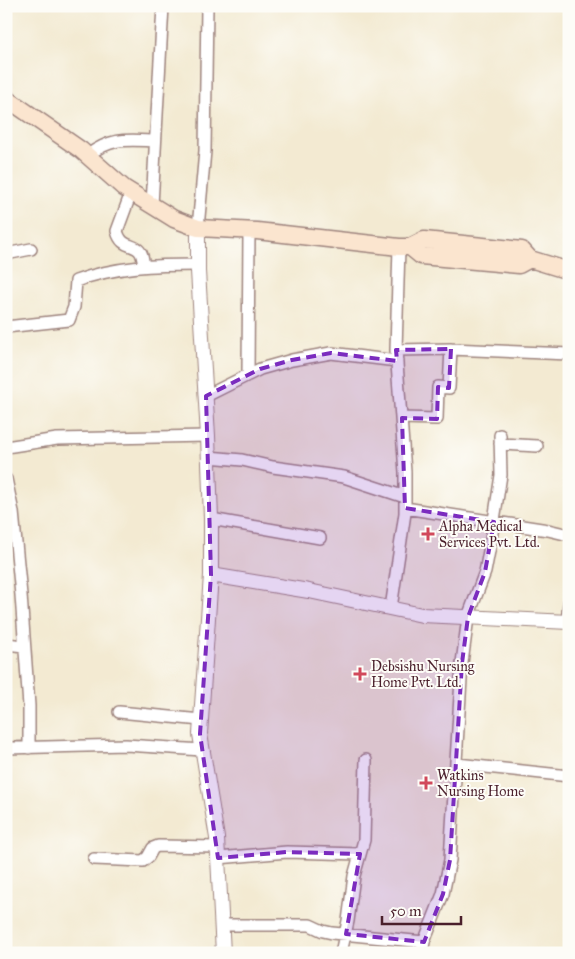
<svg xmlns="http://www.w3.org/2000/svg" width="575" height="959" font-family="'IM FELL Great Primer',serif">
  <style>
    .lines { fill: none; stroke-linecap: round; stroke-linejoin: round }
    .minor-casing { stroke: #9e847e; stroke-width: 14 }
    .tertiary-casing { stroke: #9e847e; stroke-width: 16 }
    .secondary-casing { stroke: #9e847e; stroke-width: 19 }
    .minor { stroke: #fff; stroke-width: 11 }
    .tertiary { stroke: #fff; stroke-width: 14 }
    .secondary { stroke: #fbe5cf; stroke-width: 16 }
    .marked { fill: #7b2cbf; fill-opacity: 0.2; stroke: #7b2cbf; stroke-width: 4; stroke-dasharray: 10 6; stroke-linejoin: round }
    .poi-dot { fill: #d1495b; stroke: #fdfcf7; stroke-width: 2 }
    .labels { text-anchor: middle; stroke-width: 4; stroke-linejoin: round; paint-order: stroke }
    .poi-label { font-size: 14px; fill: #4a1f2b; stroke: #fdfcf7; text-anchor: start }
  </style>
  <rect width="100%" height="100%" fill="#fdfcf7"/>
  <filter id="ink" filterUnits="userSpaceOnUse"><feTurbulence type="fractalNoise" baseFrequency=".02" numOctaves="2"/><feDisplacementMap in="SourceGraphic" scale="10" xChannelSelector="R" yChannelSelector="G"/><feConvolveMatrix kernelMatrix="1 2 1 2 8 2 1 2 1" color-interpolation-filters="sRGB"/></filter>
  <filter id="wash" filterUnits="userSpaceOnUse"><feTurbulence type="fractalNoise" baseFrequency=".0096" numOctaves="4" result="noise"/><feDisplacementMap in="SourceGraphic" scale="20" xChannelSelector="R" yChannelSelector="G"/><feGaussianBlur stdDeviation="1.12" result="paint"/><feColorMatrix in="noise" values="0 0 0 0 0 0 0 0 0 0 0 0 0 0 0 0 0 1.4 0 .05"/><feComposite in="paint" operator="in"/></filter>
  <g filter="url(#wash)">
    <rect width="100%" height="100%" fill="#f3ead2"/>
  </g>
  <g filter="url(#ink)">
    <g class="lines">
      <g class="minor-casing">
        <path id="minor" d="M88 155C113 137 126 140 155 141
          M131 193 117 231C122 250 135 242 141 253 143 257 143 262 144 266
          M152 205 163 6
          M198 228 205 151 207 6
          M6 254 31 249
          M6 327 69 320 74 307 76 281C115 266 157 265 198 265
          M396 350 451 349 569 354
          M248 375 249 231
          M206 396 260 369 292 360 331 353 397 361
          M402 418 437 419 438 387 449 388 451 349
          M500 444 537 446
          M6 447 57 439 208 436
          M209 457 242 460 273 467 344 477 405 497
          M6 479 13 512 21 595 29 706V748
          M405 508 548 530 569 535
          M211 519 320 538
          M391 608 405 513V472L396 350 399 247
          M567 622 569 603
          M6 644 24 646
          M119 712 201 720
          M6 748 126 745 202 750
          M457 764 569 776
          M218 858 287 852 360 854
          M94 859 143 861 148 857 153 848 158 846 217 847
          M221 925H310L323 931 332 933 424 942
          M341 953 348 921 354 876 364 840 366 760
          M422 953 424 942 443 894 450 860 462 663 468 617 485 572 490 546 501 475 500 435"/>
      </g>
      <g class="tertiary-casing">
        <path id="tertiary" d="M198 228V271L208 436 211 519V575L200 734 217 838 223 953
          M211 575 309 591 422 615 569 622"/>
      </g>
      <g class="secondary-casing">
        <path id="secondary" d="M6 98 81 150 124 188 174 219 198 228 257 231 399 247H410L424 240 522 250 530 259 569 271
          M410 247 421 256 519 265 530 259"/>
      </g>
      <use href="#minor" class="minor"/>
      <use href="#tertiary" class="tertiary"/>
      <use href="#secondary" class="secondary"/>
    </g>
  </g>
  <path class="marked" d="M451 349 449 388 438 387 437 419 402 418 405 508 494 522 485 572 468 617 462 663 450 860 443 894 424 942 346 934 360 854 287 852 218 858 200 734 211 575 206 396 260 369 292 360 331 353 397 361 396 350Z"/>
  <g class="poi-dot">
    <path d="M425.5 526.5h5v5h5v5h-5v5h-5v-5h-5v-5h5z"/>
    <path d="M357.5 666.5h5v5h5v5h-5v5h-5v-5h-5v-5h5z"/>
    <path d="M423.5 775.5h5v5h5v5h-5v5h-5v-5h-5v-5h5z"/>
  </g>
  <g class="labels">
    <g class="poi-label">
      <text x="439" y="531">Alpha Medical<tspan x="439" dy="16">Services Pvt. Ltd.</tspan></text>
      <text x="371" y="671">Debsishu Nursing<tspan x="371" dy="16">Home Pvt. Ltd.</tspan></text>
      <text x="437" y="780">Watkins<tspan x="437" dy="16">Nursing Home</tspan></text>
    </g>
  </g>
  <rect width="575" height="959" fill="none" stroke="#fdfcf7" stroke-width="25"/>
  <path d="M382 916v8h79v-8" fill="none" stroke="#4a1f2b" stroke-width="2.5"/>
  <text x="390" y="916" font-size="15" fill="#4a1f2b" stroke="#fdfcf7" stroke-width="4" paint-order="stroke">50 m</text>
</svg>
